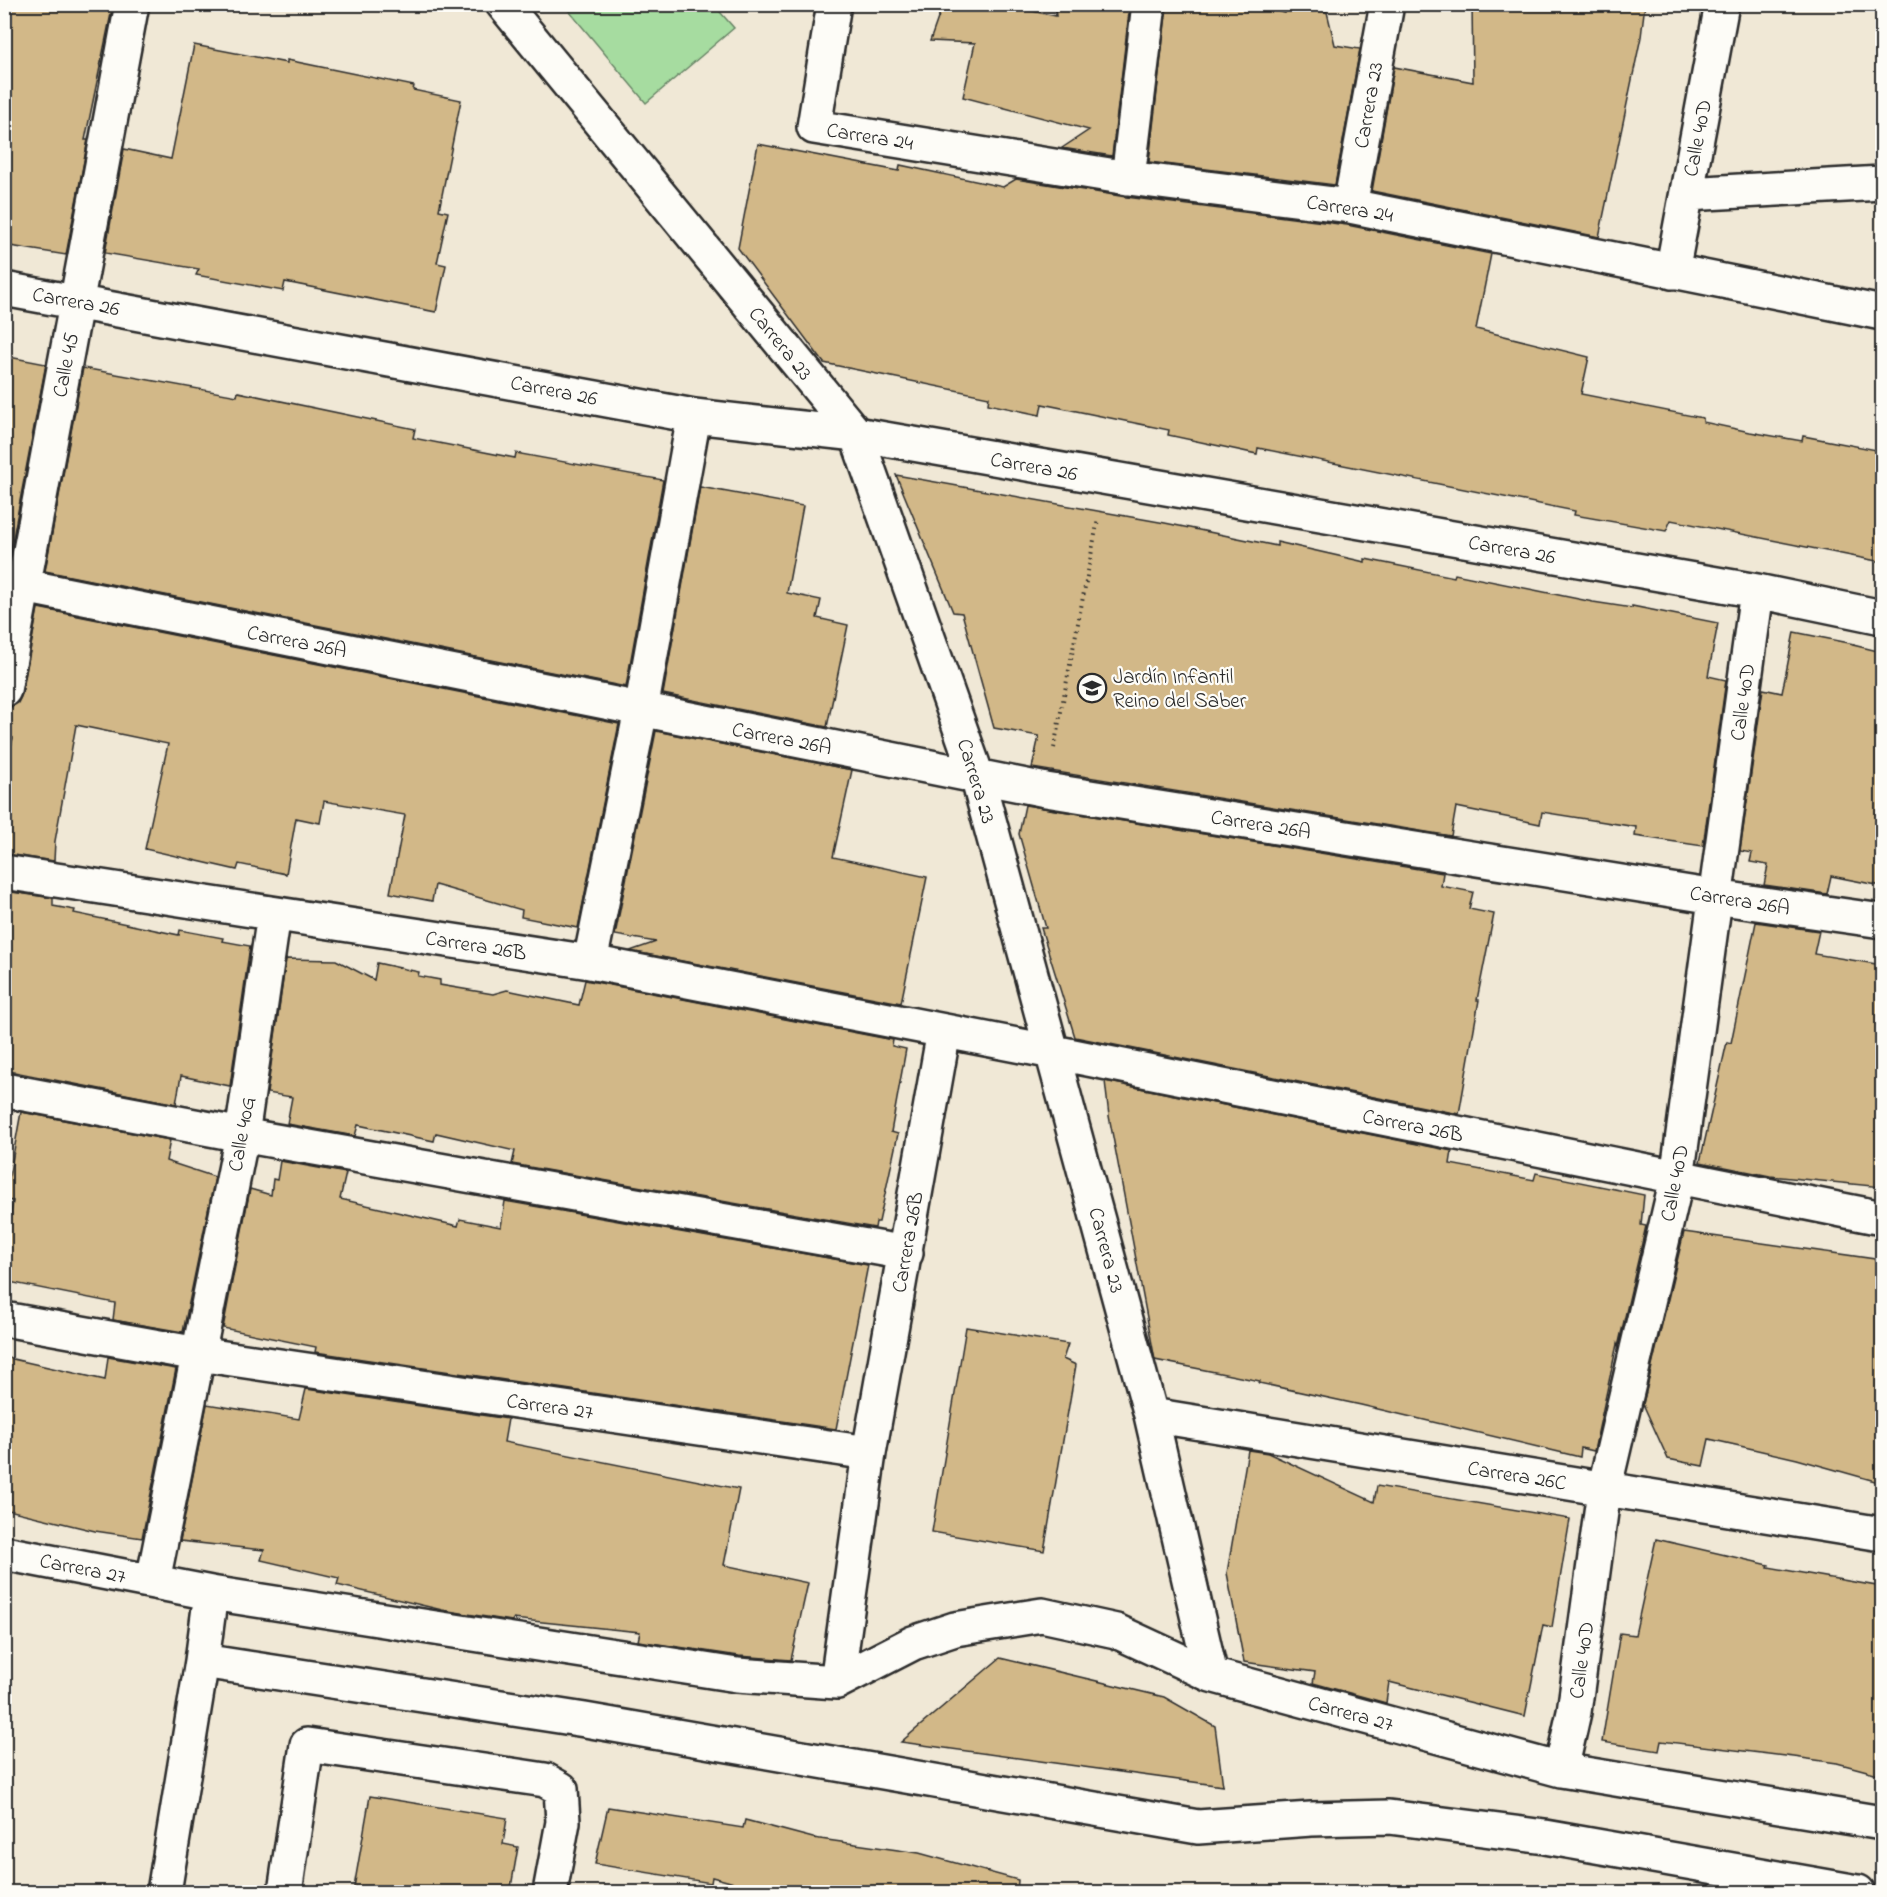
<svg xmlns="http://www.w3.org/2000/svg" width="1887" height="1897" font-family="'Indie Flower',sans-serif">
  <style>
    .green { fill: #a6dca0; stroke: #688466; stroke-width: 1.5 }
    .building { fill: #d2b888; stroke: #2b2b2b; stroke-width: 1.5 }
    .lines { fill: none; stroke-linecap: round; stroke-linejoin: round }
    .minor-casing { stroke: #2b2b2b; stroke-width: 38 }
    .path { stroke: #2b2b2b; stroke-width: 4; stroke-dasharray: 1.5 4.5; stroke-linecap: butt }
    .minor { stroke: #fdfcf7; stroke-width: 33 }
    .labels { text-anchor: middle; stroke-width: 4.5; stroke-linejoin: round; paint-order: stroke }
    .street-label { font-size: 21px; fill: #2b2b2b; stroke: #fdfcf7 }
    .poi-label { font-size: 21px; fill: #2b2b2b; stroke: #fdfcf7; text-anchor: start }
  </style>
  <rect width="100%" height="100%" fill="#f0e8d6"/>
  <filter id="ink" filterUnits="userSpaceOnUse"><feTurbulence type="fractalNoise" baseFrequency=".0167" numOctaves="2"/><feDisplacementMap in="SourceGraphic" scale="12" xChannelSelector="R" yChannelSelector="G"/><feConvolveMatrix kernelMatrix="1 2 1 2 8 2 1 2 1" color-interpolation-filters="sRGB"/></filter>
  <g filter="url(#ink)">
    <!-- green -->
    <path class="green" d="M564,5H714L734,28L646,103Z"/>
    <!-- building -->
    <path class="building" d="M4,4H113L85,140H88L66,255L4,245Z
      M943,4H998L1056,16L1055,4H1130L1112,156L1062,148L1089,130L963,97L975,43L930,41Z
      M1167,4H1249L1285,13L1287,4H1306L1327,12L1335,45L1360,49L1335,185L1149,162Z
      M1472,4H1645L1641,37L1599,237L1372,191L1394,67L1473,82Z
      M194,45L287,63V60L414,86L413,90L461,100L439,210L448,212L437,263L446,265L436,312L285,282L283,291L196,275L199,269L105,253L124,149L171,159Z
      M758,144L899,171L900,165L1003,187L1016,179L1126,197L1347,225L1491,254L1476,329L1589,357L1581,394L1703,418V422L1750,432L1802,441L1803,436L1882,451V562L1671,520L1666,531L1574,515L1575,511L1258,448L1257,454L1168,435L1169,430L1042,404L1040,415L988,404L989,397L824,363L738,248Z
      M4,356L46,364L4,585Z
      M83,368L237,396L238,392L415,429L413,438L515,458L516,453L663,480L626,687L45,571Z
      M896,475L1165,523L1277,546V542L1365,562V559L1454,577L1455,574L1593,602L1632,608V606L1718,623L1708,676L1726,680L1703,846L1635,836L1636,827L1542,812L1540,824L1456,807L1451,836L1032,768L1039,736L994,728L962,613L953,612Z
      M700,487L803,506L787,593L821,600L817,618L848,625L827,727L663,694Z
      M38,608L619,724L578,928L521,917L522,910L435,885L432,901L390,893L405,815L324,801L320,823L296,818L286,874L239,864L237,870L145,849L168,744L76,725L55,841L54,861L4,854V776L13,738L4,737V708L11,707L18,703L22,694Z
      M1794,632L1854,644L1853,645L1882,652V886L1831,876L1827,894L1764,885L1768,865L1750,862L1752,853L1740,851L1763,689L1782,693Z
      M656,731L852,770L833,857L927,877L901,1003L630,951L656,942L615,935Z
      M1025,805L1443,873L1441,886L1473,892L1469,909L1494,914L1477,1000H1479L1459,1114L1075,1037L1041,928H1046L1019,834Z
      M4,891L53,898V906L75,910L74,913L179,935L180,930L223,938L222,941L250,946L230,1086L181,1076L176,1104L4,1070Z
      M1756,922L1819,931L1814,954L1882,965V1187L1770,1176L1700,1162L1727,1042L1731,1043Z
      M286,959L336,960L374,980L377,963L419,972L418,976L440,980V985L493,994L507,990L579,1005L585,980L893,1040L892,1046L906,1049L891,1132L898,1134L879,1222H876L875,1228L512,1164L515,1151L436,1133L434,1141L358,1125L355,1136L287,1124L292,1097L267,1093Z
      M1105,1081L1452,1151L1450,1164L1534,1180L1536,1173L1644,1195L1641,1225L1646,1226L1618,1347L1617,1344L1594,1451L1581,1448L1580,1457L1361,1405L1259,1383L1260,1381L1155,1360L1109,1116Z
      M21,1112L170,1140L166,1161L215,1177L183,1332L113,1320L115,1303L4,1281V1257L13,1201L5,1200Z
      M280,1161L346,1173L340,1199L458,1226L460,1219L501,1227L505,1201L868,1265L836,1429L315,1352L316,1347L223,1328L250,1189L271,1195L273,1179L277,1180Z
      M1684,1232L1882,1260V1483L1797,1459L1709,1439L1703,1466L1668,1459L1643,1404Z
      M966,1327L1068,1344L1063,1359L1076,1365L1044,1551L932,1532Z
      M4,1357L105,1380L108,1357L176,1369L142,1538L95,1531L4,1509Z
      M306,1389L508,1419L504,1442L739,1489L724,1565L808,1583L791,1660L739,1656L638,1641L640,1632L513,1619L512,1621L442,1610L337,1585L339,1578L261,1560L264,1550L180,1541L207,1404L299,1419Z
      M1248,1450L1268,1453L1374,1502L1377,1486L1570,1519L1552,1627L1543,1625L1525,1716L1389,1682L1386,1703L1313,1683L1315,1672L1244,1662L1227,1573Z
      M1656,1539L1769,1565L1768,1567L1882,1587V1775L1837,1763L1794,1757L1661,1741L1659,1751L1602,1742L1620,1633L1635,1635Z
      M1000,1658L1164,1697L1215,1726L1223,1786L901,1742Z
      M370,1796L507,1818L503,1844L518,1847L510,1893H353Z
      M608,1807L743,1828L745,1820L813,1838L919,1853L1018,1880L1017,1893H771L712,1877L711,1883L595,1864Z"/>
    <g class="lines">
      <!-- minor casing -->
      <g class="minor-casing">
        <path id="minor" d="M503,4L856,434L977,776L1151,1415L1211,1675
          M834,4L814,127L1128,178L1350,206L1882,313
          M1128,178L1149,4
          M1687,194L1882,183
          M1350,206L1387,4
          M1672,272L1722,4
          M4,289L694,416L856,434L1757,591L1882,617
          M24,586L1046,790L1715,897L1882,921
          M4,690L132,4
          M4,872L590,962L1053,1052L1882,1218
          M590,962L641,710L694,416
          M4,1090L242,1135L906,1253
          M4,1319L198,1354L869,1453
          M1151,1415L1882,1534
          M4,1553L211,1593L737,1675L837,1682L913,1643L955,1629L1042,1615L1116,1631L1211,1675L1561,1770L1882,1823
          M153,1581L242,1135L274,914
          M202,1661L585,1720L1198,1827L1311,1819L1389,1817L1545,1837L1858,1892
          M837,1682L869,1453L944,1031
          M1561,1770L1574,1712L1604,1490L1677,1178L1757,591
          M164,1892L202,1661L211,1593
          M285,1892L307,1745L545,1780L561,1789L563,1822L550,1892"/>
      </g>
      <!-- path -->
      <path class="path" d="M1054,748L1098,519"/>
      <!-- minor -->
      <use href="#minor" class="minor"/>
    </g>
  </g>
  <!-- icons -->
  <defs>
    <g id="school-ring" transform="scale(1.5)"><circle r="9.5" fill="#fdfcf7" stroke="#2b2b2b" stroke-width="1.5"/><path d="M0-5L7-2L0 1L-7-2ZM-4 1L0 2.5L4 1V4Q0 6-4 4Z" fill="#2b2b2b"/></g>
  </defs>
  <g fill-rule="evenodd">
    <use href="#school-ring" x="1092" y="688"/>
  </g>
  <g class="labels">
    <!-- street labels -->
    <g class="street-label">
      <text transform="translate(1368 105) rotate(-80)" y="7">Carrera 23</text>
      <text transform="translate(870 136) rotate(9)" y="7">Carrera 24</text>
      <text transform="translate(1697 138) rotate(-79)" y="7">Calle 40D</text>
      <text transform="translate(1350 208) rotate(9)" y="7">Carrera 24</text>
      <text transform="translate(76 301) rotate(10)" y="7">Carrera 26</text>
      <text transform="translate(781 343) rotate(51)" y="7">Carrera 23</text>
      <text transform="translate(65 365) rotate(-79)" y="7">Calle 45</text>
      <text transform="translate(554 390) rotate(11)" y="7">Carrera 26</text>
      <text transform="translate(1034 466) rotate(10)" y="7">Carrera 26</text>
      <text transform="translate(1512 549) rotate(10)" y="7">Carrera 26</text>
      <text transform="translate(297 641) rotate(11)" y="7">Carrera 26A</text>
      <text transform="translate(1742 702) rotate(-82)" y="7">Calle 40D</text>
      <text transform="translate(782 738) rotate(11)" y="7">Carrera 26A</text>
      <text transform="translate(977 781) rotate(73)" y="7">Carrera 23</text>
      <text transform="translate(1261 824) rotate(9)" y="7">Carrera 26A</text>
      <text transform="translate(1740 900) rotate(9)" y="7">Carrera 26A</text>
      <text transform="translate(476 945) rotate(9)" y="7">Carrera 26B</text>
      <text transform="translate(1413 1125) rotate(11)" y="7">Carrera 26B</text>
      <text transform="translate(241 1134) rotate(-80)" y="7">Calle 40G</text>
      <text transform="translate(1674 1183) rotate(-79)" y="7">Calle 40D</text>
      <text transform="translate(907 1242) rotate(-80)" y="7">Carrera 26B</text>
      <text transform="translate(1107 1250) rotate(75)" y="7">Carrera 23</text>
      <text transform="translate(550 1406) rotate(8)" y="7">Carrera 27</text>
      <text transform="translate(1517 1475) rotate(9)" y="7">Carrera 26C</text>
      <text transform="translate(83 1568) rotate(11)" y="7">Carrera 27</text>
      <text transform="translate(1581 1660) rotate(-82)" y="7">Calle 40D</text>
      <text transform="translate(1351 1713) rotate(15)" y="7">Carrera 27</text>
    </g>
    <!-- poi labels -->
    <g class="poi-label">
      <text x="1113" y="683">Jardín Infantil<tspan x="1113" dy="24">Reino del Saber</tspan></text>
    </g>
  </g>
  <!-- margin -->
  <rect width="1887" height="1897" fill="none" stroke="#fdfcf7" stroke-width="24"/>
  <rect x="12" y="12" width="1863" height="1873" fill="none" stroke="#2b2b2b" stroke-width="2" filter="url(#ink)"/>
</svg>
